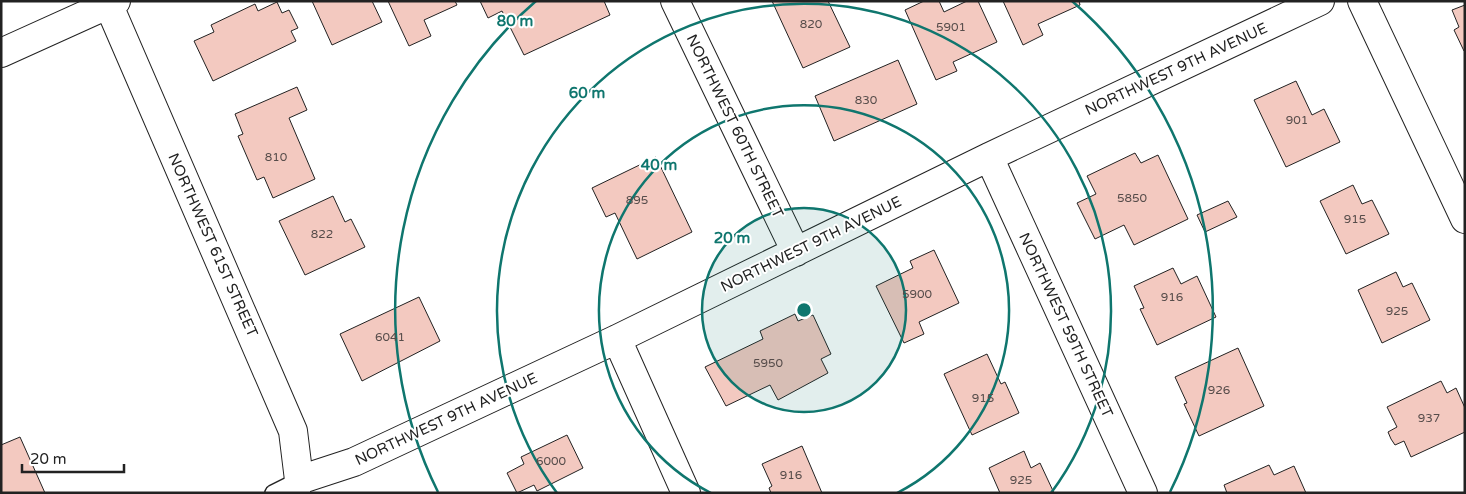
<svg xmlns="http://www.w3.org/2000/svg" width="1466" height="494" font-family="'Varela Round',sans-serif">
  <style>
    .building { fill: #f3c9c0; stroke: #222 }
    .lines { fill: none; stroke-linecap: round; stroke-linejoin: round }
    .service-casing { stroke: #222; stroke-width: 18 }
    .minor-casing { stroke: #222; stroke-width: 30 }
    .service { stroke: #fff; stroke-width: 15 }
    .minor { stroke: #fff; stroke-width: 28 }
    .ring { fill: none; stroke: #0f766e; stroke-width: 2.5 }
    .labels { text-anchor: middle; stroke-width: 4; stroke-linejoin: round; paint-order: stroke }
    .number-label { font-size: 12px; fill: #564c4a }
    .street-label { font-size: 15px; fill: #222; stroke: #fff }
    .centre { fill: #0f766e; stroke: #fff; stroke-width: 2.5 }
    .ring-label { font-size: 15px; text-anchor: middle; font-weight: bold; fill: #0f766e; stroke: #fff; stroke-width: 4; stroke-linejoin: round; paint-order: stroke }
  </style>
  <rect width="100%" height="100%" fill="#fff"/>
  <!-- building -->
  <path class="building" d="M312,1H372L382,22L332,45Z
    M388,1H455L457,5L424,20L431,36L409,46Z
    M480,1H604L610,15L524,55L502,11L488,18Z
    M772,1H828L850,47L803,68Z
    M924,1H939L944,12L967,1H978L997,42L953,62L957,71L936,80L905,10Z
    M1003,1H1079L1080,5L1038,24L1043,35L1023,45Z
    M277,2L282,13L289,10L298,28L291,31L296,41L213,81L194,41L214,32L211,25L255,4L258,11Z
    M1465,5V51H1464L1454,30L1459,27L1452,10Z
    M898,60L917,104L834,141L815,96Z
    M1296,81L1312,115L1324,109L1340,142L1286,167L1254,100Z
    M297,87L307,110L289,118L315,179L273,198L264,177L257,180L238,136L243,134L235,114Z
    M1135,153L1141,163L1158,155L1188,219L1134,245L1124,225L1095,239L1077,203L1096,194L1087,176Z
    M656,157L692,232L637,259L615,213L606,217L592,188Z
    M1353,185L1362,204L1372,200L1389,234L1346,254L1320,201Z
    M333,196L345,222L351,219L365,247L305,275L279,221Z
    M1228,201L1237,217L1205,232L1197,215Z
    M934,250L959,303L919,322L924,334L904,343L876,286L913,268L910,261Z
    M1173,268L1181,284L1197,276L1216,317L1157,345L1140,309L1144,308L1134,286Z
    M1396,272L1403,287L1412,283L1430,320L1382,343L1358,290Z
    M419,297L440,341L362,381L340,334Z
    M795,314L798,321L813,315L831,354L821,359L828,373L778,400L770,385L726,406L705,367L763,339L760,331Z
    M1238,348L1264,406L1199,436L1184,404L1187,403L1175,377Z
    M987,354L1001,384L1005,382L1019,413L972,435L944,374Z
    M1441,381L1447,393L1456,388L1465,408V432L1411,457L1404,441L1395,445L1391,439L1388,432L1397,427L1387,407Z
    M567,435L583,468L537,491L534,485L517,493L507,473L524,464L521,457Z
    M20,437L45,493H1V445Z
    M802,446L822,493H771L769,488L772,486L762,464Z
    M1024,451L1031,468L1040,463L1054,493H1000L989,468Z
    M1269,465L1274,475L1294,466L1306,493H1227L1224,485Z"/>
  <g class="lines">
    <!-- service casing -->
    <g class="service-casing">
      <path id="service" d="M273,493L299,480"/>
    </g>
    <!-- minor casing -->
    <g class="minor-casing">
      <path id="minor" d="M107,1L293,431L299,480L295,493
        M675,1L796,252
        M1362,1L1465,219
        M1,53L116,1
        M989,157L1143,493
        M617,339L686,493
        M299,480L354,462L617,339L989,157L1320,1"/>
    </g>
    <!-- service -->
    <use href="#service" class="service"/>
    <!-- minor -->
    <use href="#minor" class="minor"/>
  </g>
  <!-- distance rings -->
  <circle cx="804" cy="310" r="102" fill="#0f766e" fill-opacity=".12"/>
  <g class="ring">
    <circle cx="804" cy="310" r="102"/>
    <path d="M711 493A205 205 0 1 1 897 493"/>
    <path d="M557 493A307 307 0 1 1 1051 493"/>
    <path d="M438 492A409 409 0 0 1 536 1M1072 1A409 409 0 0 1 1170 492"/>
  </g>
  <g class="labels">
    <!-- number labels -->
    <g class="number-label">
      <text x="811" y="28">820</text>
      <text x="951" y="31">5901</text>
      <text x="866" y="104">830</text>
      <text x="1297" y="124">901</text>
      <text x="276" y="161">810</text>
      <text x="1132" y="202">5850</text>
      <text x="637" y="204">895</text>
      <text x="1355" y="223">915</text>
      <text x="322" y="238">822</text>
      <text x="917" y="298">5900</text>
      <text x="1172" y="301">916</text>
      <text x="1397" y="315">925</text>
      <text x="390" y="341">6041</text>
      <text x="768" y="367">5950</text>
      <text x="1219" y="394">926</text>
      <text x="983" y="402">915</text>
      <text x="1429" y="422">937</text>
      <text x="551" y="465">6000</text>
      <text x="791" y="479">916</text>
      <text x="1021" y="484">925</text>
    </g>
    <!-- street labels -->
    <g class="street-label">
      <text transform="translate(1176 69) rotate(-25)" y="5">NORTHWEST 9TH AVENUE</text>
      <text transform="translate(735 126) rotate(64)" y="5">NORTHWEST 60TH STREET</text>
      <text transform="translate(811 244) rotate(-26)" y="5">NORTHWEST 9TH AVENUE</text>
      <text transform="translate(213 245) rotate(66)" y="5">NORTHWEST 61ST STREET</text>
      <text transform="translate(1066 325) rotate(65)" y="5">NORTHWEST 59TH STREET</text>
      <text transform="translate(446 419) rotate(-25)" y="5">NORTHWEST 9TH AVENUE</text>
    </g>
  </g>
  <circle cx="804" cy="310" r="8" class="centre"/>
  <g class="ring-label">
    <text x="515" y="26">80 m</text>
    <text x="587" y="98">60 m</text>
    <text x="659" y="170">40 m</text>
    <text x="732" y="243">20 m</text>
  </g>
  <!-- border -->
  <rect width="1466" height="494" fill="none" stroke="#222222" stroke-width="5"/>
  <!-- scale -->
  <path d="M22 464v8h102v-8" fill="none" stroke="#222222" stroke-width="2.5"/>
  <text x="30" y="464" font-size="15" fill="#222222" stroke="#ffffff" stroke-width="4" paint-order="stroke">20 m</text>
</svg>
